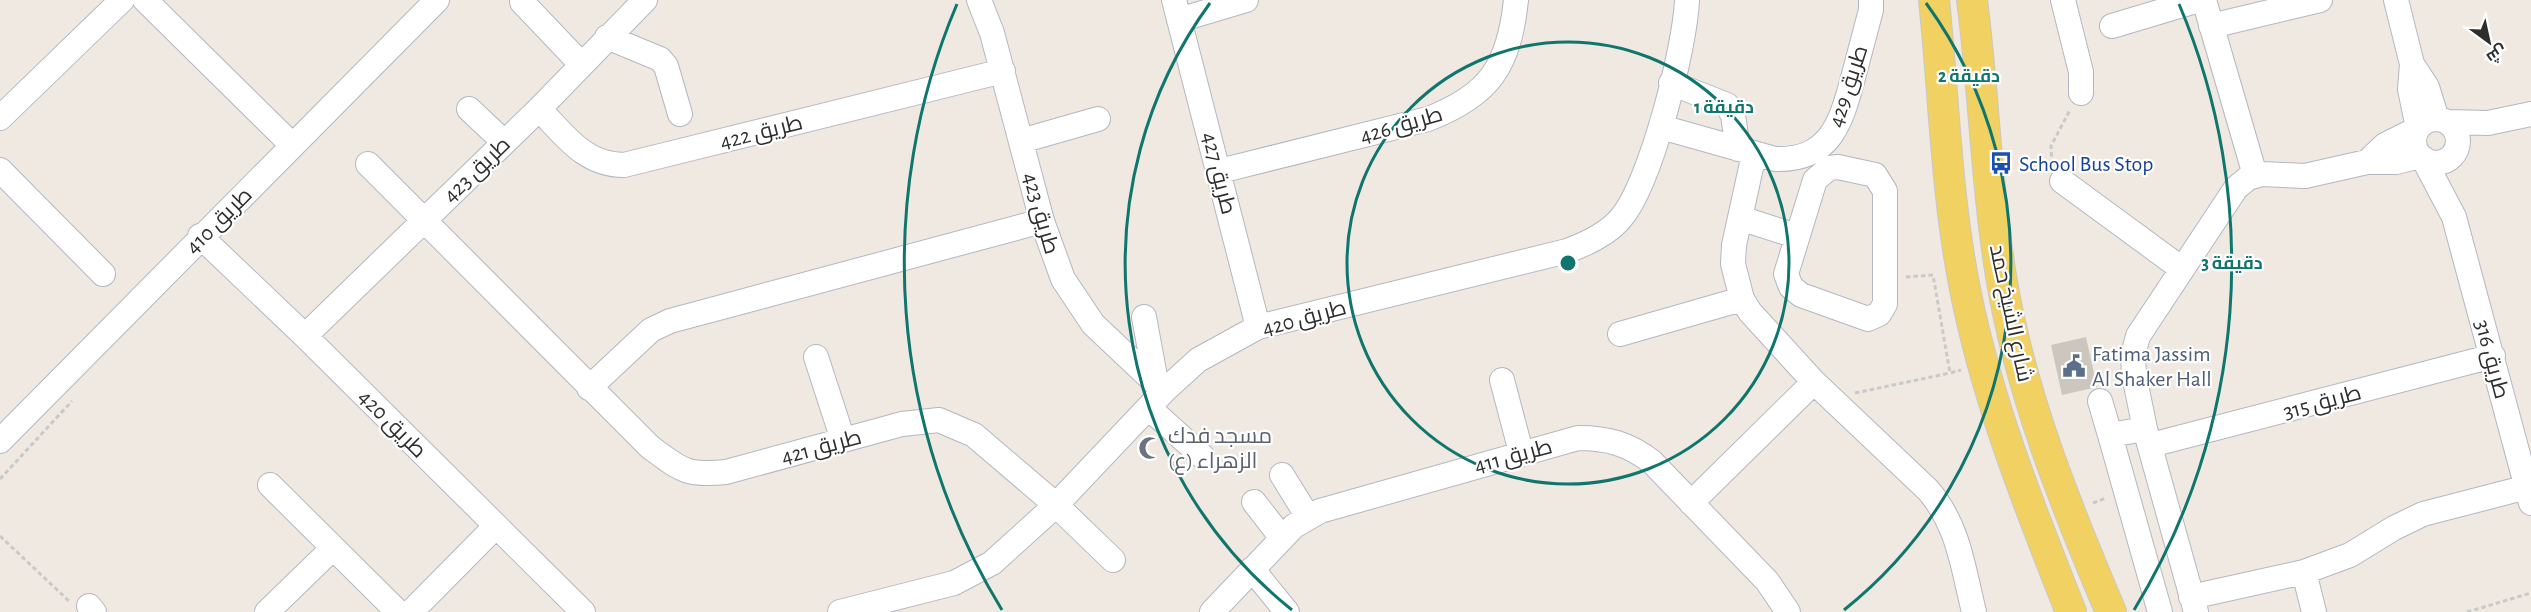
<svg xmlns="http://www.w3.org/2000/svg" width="2531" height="612" font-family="'Alegreya Sans',Cairo,sans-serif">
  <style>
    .building { fill: #cbc7bf }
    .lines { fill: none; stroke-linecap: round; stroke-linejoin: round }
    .minor-casing { stroke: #b4b7c1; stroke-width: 26 }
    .major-casing { stroke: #c9c9c9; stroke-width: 32 }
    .path { stroke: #c9c9c9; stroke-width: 3; stroke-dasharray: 4.5 3; stroke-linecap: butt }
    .minor { stroke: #fff; stroke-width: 24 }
    .major { stroke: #f2d163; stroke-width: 30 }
    .ring { fill: none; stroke: #0f766e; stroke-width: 3 }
    .labels { text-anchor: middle; stroke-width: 4.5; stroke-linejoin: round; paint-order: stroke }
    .street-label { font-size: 22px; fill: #2e2e2e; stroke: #fff }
    .transit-label { font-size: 22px; fill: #164399; stroke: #fff; text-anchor: start }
    .service-label { font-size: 22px; fill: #4e5e75; stroke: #fff; text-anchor: start }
    .worship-label { font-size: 22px; fill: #5b616d; stroke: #fff; text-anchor: start }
    .centre { fill: #0f766e; stroke: #fff; stroke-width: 3 }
    .ring-label { font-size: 18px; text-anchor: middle; font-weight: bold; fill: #0f766e; stroke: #fff; stroke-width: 4.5; stroke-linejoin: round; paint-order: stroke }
  </style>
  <rect width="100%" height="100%" fill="#efe9e1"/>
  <!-- building -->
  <path class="building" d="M2086,337L2097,387L2062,395L2051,345Z"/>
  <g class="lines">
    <!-- minor casing -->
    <g class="minor-casing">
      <path id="minor" d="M145,0L292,145
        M979,0L992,33L1042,221L1063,279L1093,324L1164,391
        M1174,0L1258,327
        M2063,0L2081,72V93
        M2204,0L2255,175
        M2396,0L2412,64L2427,87L2437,119
        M522,2L581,64
        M1179,20L1246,0
        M2112,26L2199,0
        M2211,26L2320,0
        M607,37L660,59L666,66L680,114
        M2412,64L2410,89L2418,128
        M1671,83L1727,105L1733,115L1738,149
        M469,109L504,142
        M539,109C565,135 584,165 624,165L1003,71
        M0,118L122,0
        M2414 141a22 22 0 1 1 44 0a22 22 0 1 1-44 0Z
        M2447,122L2488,123L2531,114
        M1661,127L1775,159C1830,161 1841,123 1853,78C1859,55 1865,33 1871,10V0
        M1021,141L1098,119
        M1754,154L1734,245L1733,264L1742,299L1750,312L1814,382L1928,490C1959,526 1963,568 1974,612
        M2423,158L2454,217L2531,503
        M2367,162L2385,145L2417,129
        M368,164L650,447C681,470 686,476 726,472L902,424L939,420L974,435L1056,505L1113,560
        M1838,167L1875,175L1885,191V304L1879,314L1868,319L1801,295L1791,287L1786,274L1815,180L1829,168Z
        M0,170L103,274
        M1220,171L1428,119C1490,95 1509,66 1516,0
        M2062,181L2182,269
        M1740,218L1796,236
        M200,236L305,336L583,612
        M1144,317L1156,382
        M1620,334L1742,299
        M305,336L539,109L645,0
        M816,357L843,440
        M1502,380L1521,452
        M589,388L651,330L670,321L1042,221
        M2100,401L2110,435
        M1149,408L1202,456
        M2145,429L2110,435L2160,612
        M0,441L437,0
        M2151,445L2493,356
        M1282,475L1308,517
        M270,485L398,612
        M1254,502L1282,538
        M1691,503L1814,382
        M1252,569L1287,612
        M2304,572L2314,612
        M2191,597L2304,572L2350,555L2394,528L2423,514L2527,487
        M89,606L94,612
        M267,612L333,548
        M411,612L496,526
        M840,612L954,583L992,563L1056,505L1164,391L1198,360L1258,327L1567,251C1586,244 1608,234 1621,218C1651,183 1685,48 1687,0
        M1212,612L1294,526L1320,511L1578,438C1608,438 1629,444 1652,462L1767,581L1788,612
        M2196,612L2145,429L2134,375L2133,355L2138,336L2236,188L2248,178L2262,174L2305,176L2367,162H2396L2420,156"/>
    </g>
    <!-- major casing -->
    <g class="major-casing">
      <path id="major" d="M1934,0C1944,96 1946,194 1965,289C1987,401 2029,506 2071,612
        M1972,0C1984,92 1986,184 2001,276C2020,392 2065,504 2111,612"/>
    </g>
    <!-- path -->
    <path class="path" d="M2052,164L2051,146L2070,110
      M1906,277L1933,275L1950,373L1961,370
      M1855,393L1950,373
      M0,479L72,401
      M2093,503L2106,498
      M0,536L70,602
      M2467,612L2531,593"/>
    <!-- minor -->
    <use href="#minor" class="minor"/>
    <!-- major -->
    <use href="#major" class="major"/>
  </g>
  <!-- distance rings -->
  <g class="ring">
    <circle cx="1568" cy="263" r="221"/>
    <path d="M1292 610A443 443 0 0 1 1210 3M1926 3A443 443 0 0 1 1844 610"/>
    <path d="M1002 610A664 664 0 0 1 957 4M2179 4A664 664 0 0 1 2134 610"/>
  </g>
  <!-- icons -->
  <defs>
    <g id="bus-bare" transform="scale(1.8)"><path d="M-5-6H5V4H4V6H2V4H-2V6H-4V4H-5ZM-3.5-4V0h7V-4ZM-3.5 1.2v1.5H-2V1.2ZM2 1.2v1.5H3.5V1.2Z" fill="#1a4fb4" stroke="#fff" stroke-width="2.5" paint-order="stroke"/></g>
    <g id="civic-bare" transform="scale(1.8)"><path d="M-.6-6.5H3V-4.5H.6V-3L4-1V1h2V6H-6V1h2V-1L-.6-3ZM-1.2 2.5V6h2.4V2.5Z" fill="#5c6f8a" stroke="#fff" stroke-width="2.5" paint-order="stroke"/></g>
    <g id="mosque-bare" transform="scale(1.8)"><path d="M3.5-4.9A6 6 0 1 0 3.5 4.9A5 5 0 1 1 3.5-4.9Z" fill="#6b7280" stroke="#fff" stroke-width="2.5" paint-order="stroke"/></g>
  </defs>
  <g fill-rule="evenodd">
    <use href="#bus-bare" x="2001" y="163"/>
    <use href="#civic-bare" x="2074" y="366"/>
    <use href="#mosque-bare" x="1150" y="448"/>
  </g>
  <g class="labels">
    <!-- street labels -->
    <g class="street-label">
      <text transform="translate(1847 86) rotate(-72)" y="8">طريق 429</text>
      <text transform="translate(1401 124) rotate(-16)" y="8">طريق 426</text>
      <text transform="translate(761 131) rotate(-14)" y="8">طريق 422</text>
      <text transform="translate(476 169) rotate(-44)" y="8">طريق 423</text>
      <text transform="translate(1220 173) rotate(76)" y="8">طريق 427</text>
      <text transform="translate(1042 213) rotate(74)" y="8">طريق 423</text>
      <text transform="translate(218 220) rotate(-45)" y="8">طريق 410</text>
      <text transform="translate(2012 313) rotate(78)" y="8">شارع الشيخ حمد</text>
      <text transform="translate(1304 317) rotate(-15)" y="8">طريق 420</text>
      <text transform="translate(2493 359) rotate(75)" y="8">طريق 316</text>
      <text transform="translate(2322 401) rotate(-15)" y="8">طريق 315</text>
      <text transform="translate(393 423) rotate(45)" y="8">طريق 420</text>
      <text transform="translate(821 446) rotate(-15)" y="8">طريق 421</text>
      <text transform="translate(1513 455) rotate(-15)" y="8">طريق 411</text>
    </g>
    <!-- transit labels -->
    <g class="transit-label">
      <text x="2019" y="171">School Bus Stop</text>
    </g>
    <!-- service labels -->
    <g class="service-label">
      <text x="2092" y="361">Fatima Jassim<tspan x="2092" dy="25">Al Shaker Hall</tspan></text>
    </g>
    <!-- worship labels -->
    <g class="worship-label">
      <text x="1168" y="443">مسجد فدك<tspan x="1168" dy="25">الزهراء (ع)</tspan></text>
    </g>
  </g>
  <circle cx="1568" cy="263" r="9" class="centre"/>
  <g class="ring-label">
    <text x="1969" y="82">2 دقيقة</text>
    <text x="1724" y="113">1 دقيقة</text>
    <text x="2232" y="269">3 دقيقة</text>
  </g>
  <!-- north arrow -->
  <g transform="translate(2489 42) rotate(147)" stroke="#ffffff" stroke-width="4.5" paint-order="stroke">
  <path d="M0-4.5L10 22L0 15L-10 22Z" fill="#2e2e2e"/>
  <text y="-9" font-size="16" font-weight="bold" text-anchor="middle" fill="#2e2e2e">ش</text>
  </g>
</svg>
